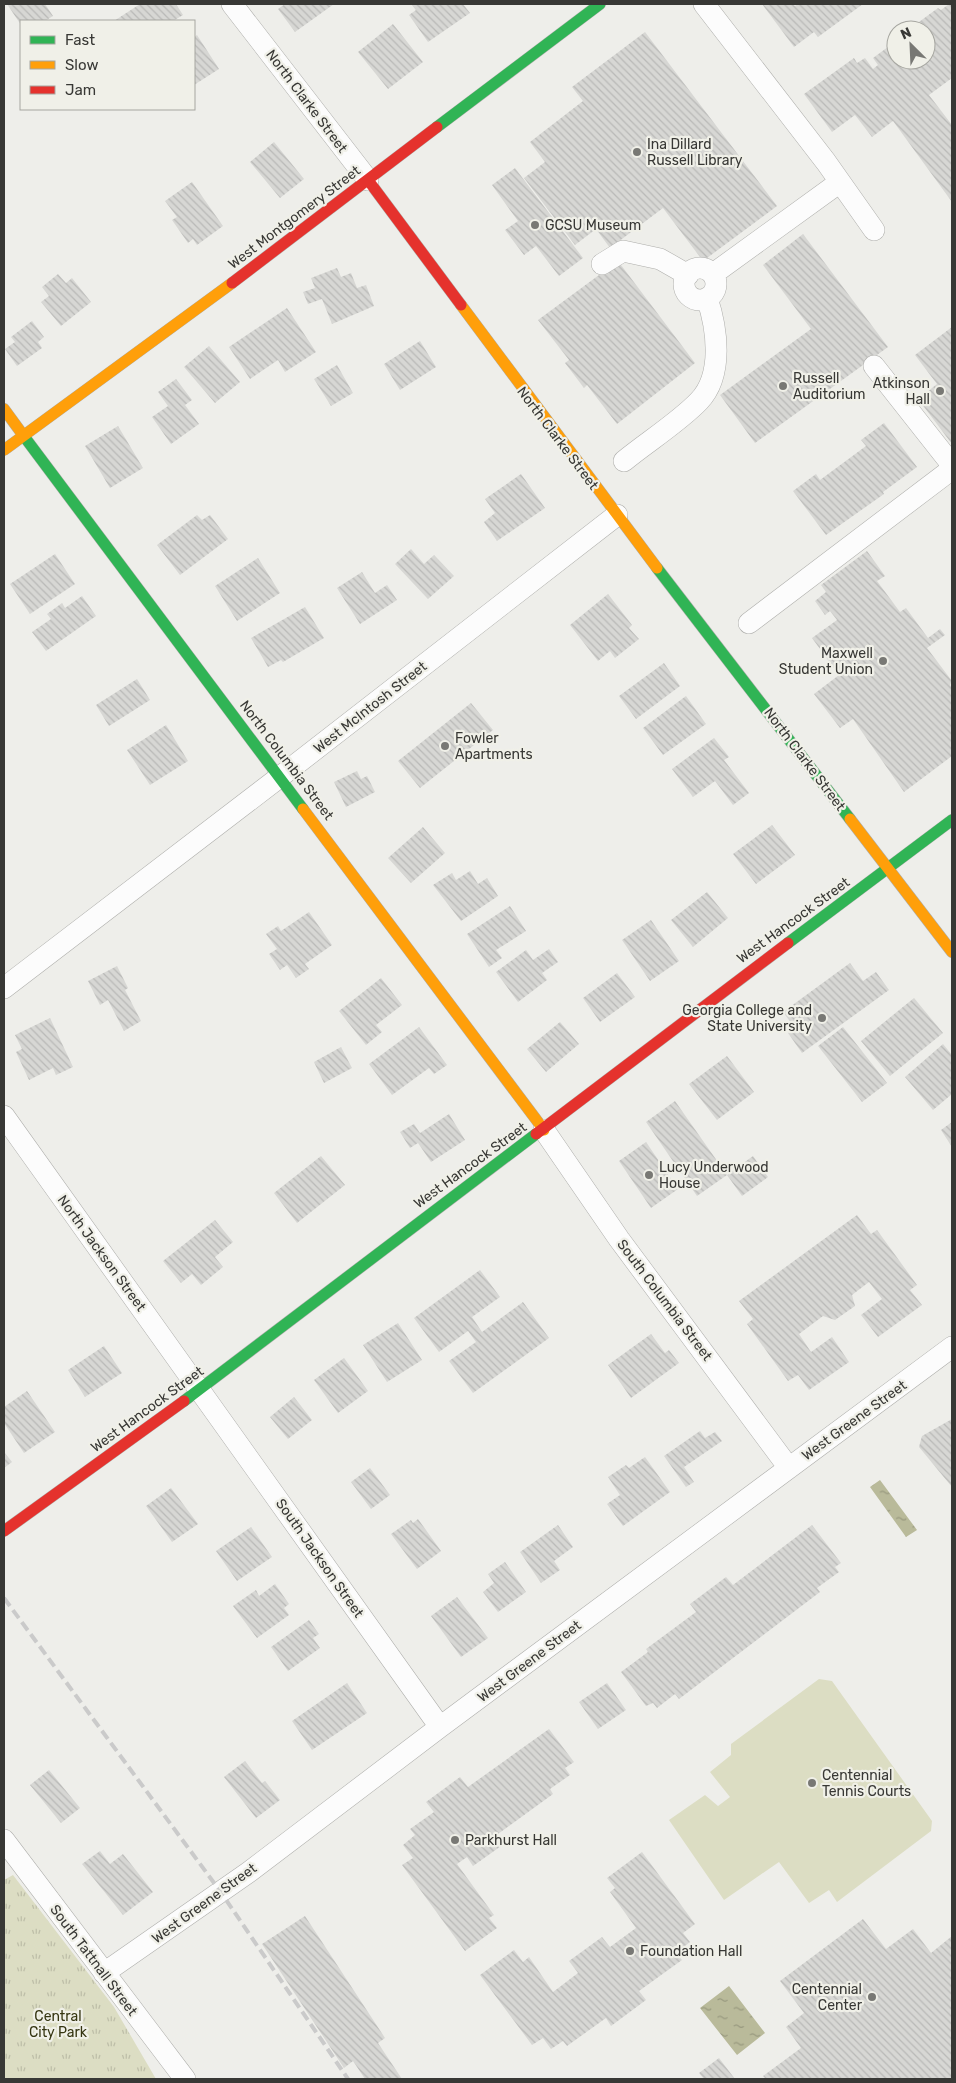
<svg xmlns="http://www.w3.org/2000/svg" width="956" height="2083" font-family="Rubik,sans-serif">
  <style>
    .grass { fill: url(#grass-tufts) }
    .pitch { fill: #dcddc3 }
    .water { fill: url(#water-ripples) }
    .building { fill: url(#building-back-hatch) }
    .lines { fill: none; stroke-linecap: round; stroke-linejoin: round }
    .street-casing { stroke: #aeaeab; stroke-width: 22 }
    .fast-casing { stroke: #aeaeab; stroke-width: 12 }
    .slow-casing { stroke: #aeaeab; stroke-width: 12 }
    .jam-casing { stroke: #aeaeab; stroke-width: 12 }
    .street { stroke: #fcfcfc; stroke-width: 21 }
    .fast { stroke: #30b455; stroke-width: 11 }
    .slow { stroke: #ff9f0a; stroke-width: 11 }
    .jam { stroke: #e5322d; stroke-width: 11 }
    .rail { stroke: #cacaca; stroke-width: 4; stroke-dasharray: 10 5; stroke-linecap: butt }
    .poi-dot { fill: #787874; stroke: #f0f0e8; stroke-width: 2 }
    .labels { text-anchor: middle; stroke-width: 4.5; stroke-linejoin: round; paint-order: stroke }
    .street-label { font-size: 14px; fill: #383835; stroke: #f0f0e8 }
    .poi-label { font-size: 14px; fill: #383835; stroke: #f0f0e8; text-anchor: start }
    .park-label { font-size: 14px; fill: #353511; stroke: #f0f0e8 }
  </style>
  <defs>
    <pattern id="grass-tufts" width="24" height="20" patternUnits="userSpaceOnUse" patternTransform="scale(1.25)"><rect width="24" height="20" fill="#dcddc3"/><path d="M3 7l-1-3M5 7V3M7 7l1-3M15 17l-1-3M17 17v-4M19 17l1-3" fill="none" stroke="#bebea8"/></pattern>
    <pattern id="water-ripples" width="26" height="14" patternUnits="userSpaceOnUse" patternTransform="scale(1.25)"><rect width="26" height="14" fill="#b9ba9a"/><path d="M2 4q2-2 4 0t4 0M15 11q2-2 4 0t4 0" fill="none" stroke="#97987e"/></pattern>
    <pattern id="building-back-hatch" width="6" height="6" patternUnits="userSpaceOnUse" patternTransform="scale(1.25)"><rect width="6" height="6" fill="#d7d7d4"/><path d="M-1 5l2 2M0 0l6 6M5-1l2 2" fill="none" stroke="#b9b9b7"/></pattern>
  </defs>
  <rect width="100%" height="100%" fill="#eeeeea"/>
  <!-- grass -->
  <path class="grass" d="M13,1875L114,2007L156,2079H4V1880Z"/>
  <!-- pitch -->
  <path class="pitch" d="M819,1679L832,1681L932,1821L931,1831L837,1902L829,1890L809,1903L779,1862L724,1900L669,1820L705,1795L718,1806L730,1797L710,1772L731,1755V1744Z"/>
  <!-- water -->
  <path class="water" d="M880,1480L917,1530L906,1537L870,1487Z
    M729,1986L765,2033L737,2055L700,2008Z"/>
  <!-- building -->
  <path class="building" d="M7,4H45L53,16L45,21H21V25Z
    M140,4H176L183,15L173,21H114Z
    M285,4H334L295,32L278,9Z
    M411,4H463L470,13L428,42L409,15L416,10Z
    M762,4H793L795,6L798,4H863L818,37L814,32L794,47Z
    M949,4H952V78L929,95L952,125V202L893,121L872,137L855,115L832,132L804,94L854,58L857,63L865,58L873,69L878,65L873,58L896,41V60H926V30H908L938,8L941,10Z
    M393,24L423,62L388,89L358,52Z
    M645,32L777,206L703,261L663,208L610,248L596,229L575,245L524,178L545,162L530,142L583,101L572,87Z
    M197,35L219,69L194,85V37Z
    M274,142L304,179L280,198L250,162Z
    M515,168L583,258L559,276L536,246L524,255L505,230L518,221L492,185Z
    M192,182L223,226L197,245L193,239L188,243L172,220L177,217L165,201Z
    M803,234L888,347L755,443L720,395L811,329L763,265Z
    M618,261L695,363L617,424L587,385L584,388L581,384L565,363L569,360L538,320Z
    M337,268L341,277L351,273L357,288L366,285L374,306L332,324L322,299L308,304L303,292L315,288L311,278Z
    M58,274L66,283L72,278L91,302L61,326L41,302L49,296L42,287Z
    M287,308L316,352L285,372L278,360L250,379L229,347Z
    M32,321L44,337L38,342L42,348L17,366L5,349L15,342L11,337Z
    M952,327V444L918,399L937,384L915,355Z
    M420,341L436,367L400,390L384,364Z
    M209,346L240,382L215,403L184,367Z
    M337,365L353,393L331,406L314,379Z
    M176,379L192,400L185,405L199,424L171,444L152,417L168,406L158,392Z
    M884,423L917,467L883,492L884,494L826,535L793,491L816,474L820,480L866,446L861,440Z
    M118,426L143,468L110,488L85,446Z
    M521,474L545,508L497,541L484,522L495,513L485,499Z
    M197,515L202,520L210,515L228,539L180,575L157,545Z
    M411,549L424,564L434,555L454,576L428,599L395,564Z
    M867,551L885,576L877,581L900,612L906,608L928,638L940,629L945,635L927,648L952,681L950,685L952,688V756L904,792L853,719L840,728L814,694L839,675L812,638L837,620L830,611L825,615L815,601L826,592L821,585Z
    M55,554L75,584L30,614L10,584Z
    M258,558L280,593L237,621L215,586Z
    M362,572L375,593L387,585L397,600L360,624L337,588Z
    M608,594L632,625L629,628L639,639L615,658L610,651L598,661L570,625Z
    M82,596L96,616L46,651L32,632L51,619L47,614L62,603L65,608Z
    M305,607L324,638L283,662L281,660L268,667L251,638Z
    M664,663L680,686L636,719L619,696Z
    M137,679L150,700L109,726L96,705Z
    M686,696L706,724L663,755L643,728Z
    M471,703L493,730L420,788L398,761Z
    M166,725L188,761L150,785L127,750Z
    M714,738L729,757L724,760L749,793L733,805L715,781L693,797L672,769Z
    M357,771L361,779L367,776L375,792L346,807L334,782Z
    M772,825L795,855L756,884L733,854Z
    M423,827L445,853L411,883L388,858Z
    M470,871L478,884L487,878L498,896L461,921L433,885L452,873L456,880Z
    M707,892L728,918L693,947L671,920Z
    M510,906L526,931L496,950L502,958L489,967L467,934Z
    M309,912L332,945L305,964L309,969L296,978L287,965L280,970L269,954L277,949L266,934L278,926L281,931Z
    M651,920L679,961L650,981L622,940Z
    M549,949L558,962L542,973L547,980L518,1002L496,972L526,950L533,960Z
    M850,963L863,981L876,972L889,990L802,1053L788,1033L795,1028L783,1012Z
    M117,966L128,988L125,990L141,1021L124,1031L108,1000L100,1005L88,981Z
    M617,973L635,997L600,1022L583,998Z
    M381,978L402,1005L376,1025L382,1032L366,1045L339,1011Z
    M914,998L943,1033L890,1076L861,1041Z
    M50,1018L73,1067L56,1075L53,1068L29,1080L16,1052L22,1049L15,1035Z
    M560,1022L579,1044L546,1072L527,1049Z
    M419,1027L447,1065L434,1074L429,1068L392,1095L369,1064Z
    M843,1027L887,1083L862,1102L818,1046Z
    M943,1044L952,1055V1094L933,1110L905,1077Z
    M341,1047L352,1068L324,1083L314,1062Z
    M727,1056L754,1092L717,1120L689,1084Z
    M675,1101L727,1175L697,1196L646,1122Z
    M449,1114L465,1140L431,1162L418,1143L410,1148L400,1132L414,1124L420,1133Z
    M952,1122V1147L941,1130Z
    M646,1142L678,1189L651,1208L619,1161Z
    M321,1156L345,1185L297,1223L274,1193Z
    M753,1156L768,1177L742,1196L727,1175Z
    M857,1215L871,1234L877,1230L917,1285L910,1290L922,1305L878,1337L861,1315L882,1299L869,1282L852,1295L855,1306L835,1320L823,1316L799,1334L811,1352L832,1337L849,1362L809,1390L798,1375L788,1381L747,1324L753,1319L739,1301Z
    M215,1220L233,1242L215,1257L223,1267L201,1285L192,1274L181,1283L163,1261Z
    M480,1270L500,1297L472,1317L482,1332L523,1302L549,1338L473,1393L449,1361L476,1342L468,1331L439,1352L414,1318Z
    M398,1323L422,1360L387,1382L363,1345Z
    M651,1334L665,1353L669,1350L679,1363L631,1398L608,1365Z
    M104,1346L122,1373L85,1397L68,1370Z
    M344,1358L368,1391L338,1413L314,1380Z
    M27,1391L55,1432L24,1453L4,1423V1407Z
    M294,1397L312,1420L288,1439L270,1417Z
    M952,1419V1487L919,1447L922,1436Z
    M700,1431L705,1438L715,1432L722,1441L684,1467L694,1482L686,1487L664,1456Z
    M4,1452L12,1462L4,1468Z
    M645,1457L670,1492L623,1526L607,1504L620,1495L608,1477L626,1465L629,1468Z
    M370,1468L390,1495L371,1509L351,1482Z
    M171,1488L198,1524L172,1542L146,1506Z
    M418,1519L441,1551L417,1569L391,1534L411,1520L413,1523Z
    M558,1525L573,1547L554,1561L560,1570L541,1583L520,1552Z
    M812,1525L841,1563L835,1567L839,1572L817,1588L820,1592L679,1699L675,1694L657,1708L653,1703L646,1706L621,1672L648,1652L646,1649L696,1612L690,1604L726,1577L733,1585Z
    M251,1527L272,1557L237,1581L216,1551Z
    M505,1562L526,1592L498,1612L483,1592L494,1583L488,1574Z
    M275,1584L289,1604L284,1608L289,1615L257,1638L233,1606L256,1590L259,1596Z
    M457,1597L488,1638L461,1657L431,1616Z
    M309,1620L319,1634L313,1638L320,1648L288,1671L271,1647Z
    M347,1683L367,1713L312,1750L292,1721Z
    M607,1683L626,1710L598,1729L579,1702Z
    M549,1729L574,1762L565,1768L570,1775L550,1789L553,1794L498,1834L504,1844L473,1866L467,1857L457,1864L494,1915L489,1918L497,1928L465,1951L402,1865L413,1858L403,1845L415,1835L410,1829L434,1812L426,1802L460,1777L468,1787Z
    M245,1761L262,1783L265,1781L280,1800L256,1818L224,1777Z
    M49,1770L80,1808L61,1823L30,1785Z
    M100,1851L110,1864L123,1854L153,1892L123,1915L82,1864Z
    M642,1852L695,1924L683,1933L690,1942L676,1953L682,1960L639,1991L646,2000L611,2026L606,2018L567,2046L563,2041L551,2049L543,2038L532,2045L480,1975L514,1950L523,1962L529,1957L553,1992L578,1973L569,1961L602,1937L610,1947L636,1928L610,1892L615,1888L607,1878Z
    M305,1916L385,2038L378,2043L402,2079H365L353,2061L344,2068L262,1944Z
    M863,1919L886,1949L913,1929L931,1953L952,1936V2079H766L763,2076L801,2048L786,2027L804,2013L780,1981Z
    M719,2058L735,2079H704L699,2073Z"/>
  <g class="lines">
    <!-- street casing -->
    <g class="street-casing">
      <path id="street" d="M232,4L368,180
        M704,4L826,162L874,230
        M602,264L623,251L660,259L688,275
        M684 284a16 16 0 1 1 32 0a16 16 0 1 1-32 0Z
        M713,274L840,182
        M874,366L952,465
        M624,461C647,442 679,422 699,401C724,375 717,328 707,298
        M749,623L952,469
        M4,988L281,776L617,515
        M4,1116L440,1727
        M544,1130L619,1239L789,1468
        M4,1840L185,2079
        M104,1973L249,1872L440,1727L952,1347"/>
    </g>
    <!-- fast casing -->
    <g class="fast-casing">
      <path id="fast" d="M437,127L600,4
        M23,435L303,809
        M657,568L850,819
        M788,943L952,820
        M184,1401L536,1134"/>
    </g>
    <!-- slow casing -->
    <g class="slow-casing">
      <path id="slow" d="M461,305L657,568
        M4,409L23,435
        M4,450L232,283
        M303,809L544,1130
        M850,819L952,952"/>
    </g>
    <!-- jam casing -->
    <g class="jam-casing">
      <path id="jam" d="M368,180L461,305
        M232,283L437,127
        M536,1134L788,943
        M4,1531L184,1401"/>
    </g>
    <!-- street -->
    <use href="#street" class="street"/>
    <!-- fast -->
    <use href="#fast" class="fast"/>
    <!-- slow -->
    <use href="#slow" class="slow"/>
    <!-- jam -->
    <use href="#jam" class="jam"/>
    <!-- rail -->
    <path class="rail" d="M4,1598L220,1891L348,2079"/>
  </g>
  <!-- markers -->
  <g class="poi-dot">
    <circle cx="637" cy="152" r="5"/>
    <circle cx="535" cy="225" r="5"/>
    <circle cx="783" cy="386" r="5"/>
    <circle cx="940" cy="391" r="5"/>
    <circle cx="883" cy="661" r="5"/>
    <circle cx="445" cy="746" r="5"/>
    <circle cx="822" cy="1018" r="5"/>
    <circle cx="649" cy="1175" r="5"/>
    <circle cx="812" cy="1783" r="5"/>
    <circle cx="455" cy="1840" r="5"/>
    <circle cx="630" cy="1951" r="5"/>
    <circle cx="872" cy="1997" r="5"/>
  </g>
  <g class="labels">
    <!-- street labels -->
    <g class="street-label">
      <text transform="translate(307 101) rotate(53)" y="5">North Clarke Street</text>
      <text transform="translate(294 217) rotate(-37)" y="5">West Montgomery Street</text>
      <text transform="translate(558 438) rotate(53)" y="5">North Clarke Street</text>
      <text transform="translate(370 707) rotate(-38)" y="5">West McIntosh Street</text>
      <text transform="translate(805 759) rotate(53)" y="5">North Clarke Street</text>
      <text transform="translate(287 760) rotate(53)" y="5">North Columbia Street</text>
      <text transform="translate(793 920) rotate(-36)" y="5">West Hancock Street</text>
      <text transform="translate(470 1165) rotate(-36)" y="5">West Hancock Street</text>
      <text transform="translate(102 1253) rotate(54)" y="5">North Jackson Street</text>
      <text transform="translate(665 1300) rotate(53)" y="5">South Columbia Street</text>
      <text transform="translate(147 1409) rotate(-36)" y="5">West Hancock Street</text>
      <text transform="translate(854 1420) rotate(-36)" y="5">West Greene Street</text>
      <text transform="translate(320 1558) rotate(55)" y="5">South Jackson Street</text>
      <text transform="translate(529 1661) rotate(-37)" y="5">West Greene Street</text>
      <text transform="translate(204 1903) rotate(-36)" y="5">West Greene Street</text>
      <text transform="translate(94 1960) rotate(53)" y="5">South Tattnall Street</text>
    </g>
    <!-- poi labels -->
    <g class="poi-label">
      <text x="647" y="149">Ina Dillard<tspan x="647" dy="16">Russell Library</tspan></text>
      <text x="545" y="230">GCSU Museum</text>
      <text x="793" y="383">Russell<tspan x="793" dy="16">Auditorium</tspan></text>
      <text x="930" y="388" text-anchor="end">Atkinson<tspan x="930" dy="16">Hall</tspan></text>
      <text x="873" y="658" text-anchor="end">Maxwell<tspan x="873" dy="16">Student Union</tspan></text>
      <text x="455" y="743">Fowler<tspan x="455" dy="16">Apartments</tspan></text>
      <text x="812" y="1015" text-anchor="end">Georgia College and<tspan x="812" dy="16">State University</tspan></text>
      <text x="659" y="1172">Lucy Underwood<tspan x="659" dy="16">House</tspan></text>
      <text x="822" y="1780">Centennial<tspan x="822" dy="16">Tennis Courts</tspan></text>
      <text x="465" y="1845">Parkhurst Hall</text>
      <text x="640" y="1956">Foundation Hall</text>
      <text x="862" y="1994" text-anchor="end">Centennial<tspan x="862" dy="16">Center</tspan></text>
    </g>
    <!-- park labels -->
    <g class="park-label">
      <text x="58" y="2021">Central<tspan x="58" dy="16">City Park</tspan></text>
    </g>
  </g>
  <!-- border -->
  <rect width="956" height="2083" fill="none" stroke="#383835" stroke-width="10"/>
  <!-- legend -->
  <rect x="20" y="20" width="175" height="90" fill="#f0f0e8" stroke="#a6a6a0"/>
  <rect x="30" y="36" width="25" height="8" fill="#30b455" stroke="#a6a6a0"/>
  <text x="65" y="45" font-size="15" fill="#383835">Fast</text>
  <rect x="30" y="61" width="25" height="8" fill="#ff9f0a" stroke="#a6a6a0"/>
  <text x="65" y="70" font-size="15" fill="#383835">Slow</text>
  <rect x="30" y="86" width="25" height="8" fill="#e5322d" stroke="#a6a6a0"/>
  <text x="65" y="95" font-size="15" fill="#383835">Jam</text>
  <!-- north arrow -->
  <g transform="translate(911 45) rotate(336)"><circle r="24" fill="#f0f0e8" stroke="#a6a6a0"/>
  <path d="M0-4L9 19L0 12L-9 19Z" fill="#787874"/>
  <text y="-8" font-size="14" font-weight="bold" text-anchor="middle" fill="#383835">N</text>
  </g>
</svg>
